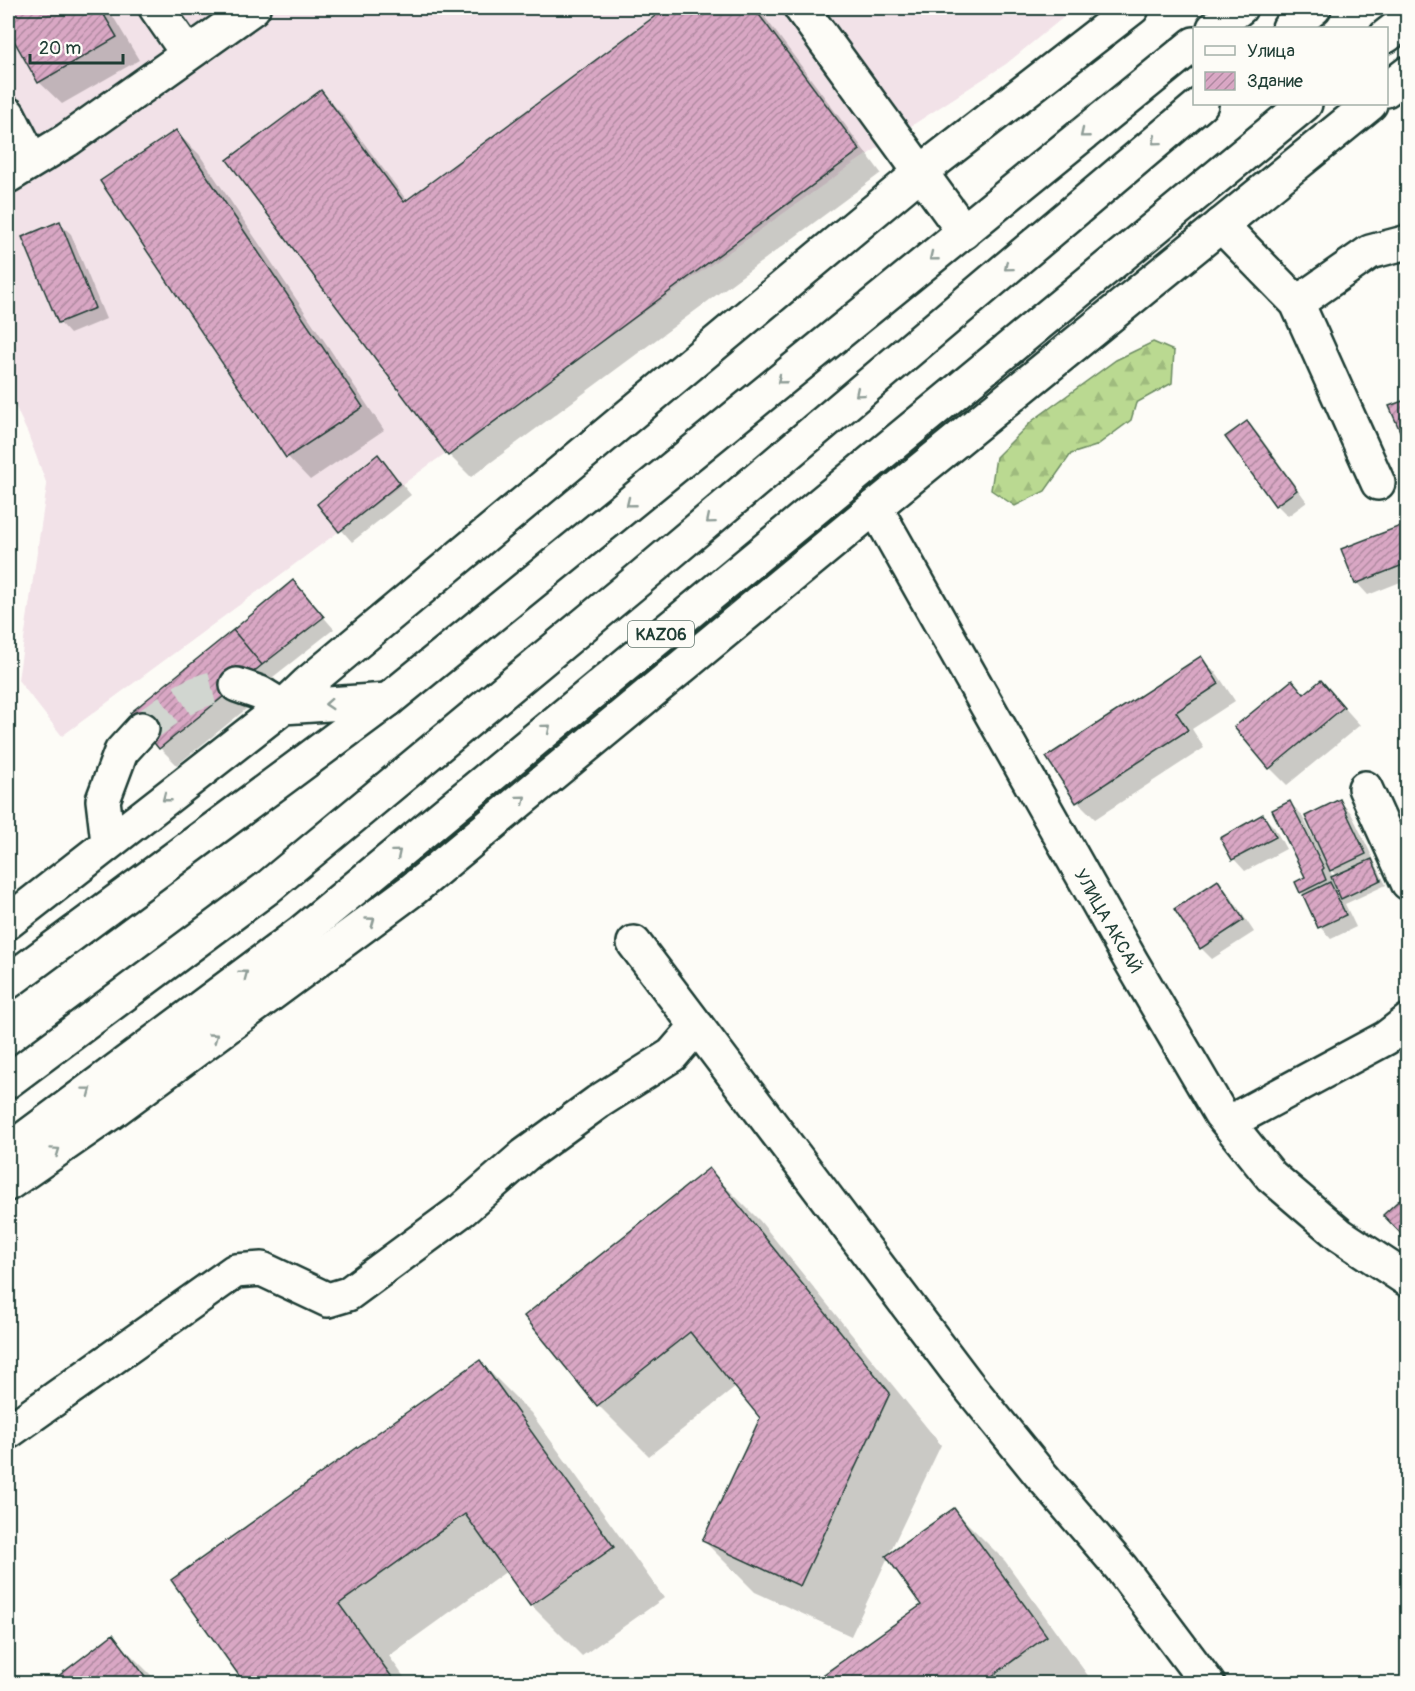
<svg xmlns="http://www.w3.org/2000/svg" width="1415" height="1691" font-family="Pangolin,sans-serif">
  <style>
    .built { fill: #f2e2e8 }
    .forest { fill: url(#forest-firs); stroke: #6c8b62; stroke-width: 1.5 }
    .shadow { fill: #0003; fill-rule: evenodd }
    .building { fill: url(#building-hatch); stroke: #1f3d34; stroke-width: 1.5 }
    .lines { fill: none; stroke-linecap: round; stroke-linejoin: round }
    .minor-tunnel { stroke: #d1d6d0; stroke-width: 33; stroke-dasharray: 33 16; stroke-linecap: butt }
    .minor-casing { stroke: #1f3d34; stroke-width: 38 }
    .major-casing { stroke: #1f3d34; stroke-width: 38 }
    .highway-casing { stroke: #1f3d34; stroke-width: 38 }
    .minor { stroke: #fdfcf7; stroke-width: 33 }
    .major { stroke: #fdfcf7; stroke-width: 33 }
    .highway { stroke: #fdfcf7; stroke-width: 33 }
    .oneway { stroke: #8e9c96 }
    .labels { text-anchor: middle; stroke-width: 4.5; stroke-linejoin: round; paint-order: stroke }
    .shield { fill: #fdfcf7; stroke: #62766e; stroke-width: 1.5 }
    .shield-label { font-size: 16px; font-weight: bold; fill: #1f3d34 }
    .street-label { font-size: 18px; fill: #1f3d34; stroke: #fdfcf7 }
  </style>
  <defs>
    <pattern id="forest-firs" width="22" height="20" patternUnits="userSpaceOnUse" patternTransform="scale(1.5)"><rect width="22" height="20" fill="#bad991"/><path d="M5 1l3.5 6h-7zM16 11l3.5 6h-7z" fill="#9fbb7e"/></pattern>
    <pattern id="building-hatch" width="6" height="6" patternUnits="userSpaceOnUse" patternTransform="scale(1.5)"><rect width="6" height="6" fill="#d9a7c4"/><path d="M-1 1l2-2M0 6l6-6M5 7l2-2" fill="none" stroke="#af89a0"/></pattern>
  </defs>
  <rect width="100%" height="100%" fill="#fdfcf7"/>
  <filter id="ink" filterUnits="userSpaceOnUse"><feTurbulence type="fractalNoise" baseFrequency=".0167" numOctaves="2"/><feDisplacementMap in="SourceGraphic" scale="12" xChannelSelector="R" yChannelSelector="G"/><feConvolveMatrix kernelMatrix="1 2 1 2 8 2 1 2 1" color-interpolation-filters="sRGB"/></filter>
  <g filter="url(#ink)">
    <!-- built -->
    <path class="built" d="M8,8H1075L1006,64L853,164L429,465L62,736L18,680L47,485L28,434L8,390Z"/>
    <!-- forest -->
    <path class="forest" d="M1153,342L1174,351L1172,383L1136,403L1131,420L1096,446L1071,454L1045,491L1015,506L991,490L996,457L1032,421L1116,360Z"/>
    <!-- shadow -->
    <path class="shadow" d="M8,8H108L139,60L62,104L39,82L8,27Z
      M669,8H758L881,173L471,477L449,455L321,92L343,115L408,202Z
      M176,132L199,154L384,430L310,480L288,457L102,181Z
      M59,223L71,234L106,319L70,334L59,322Z
      M1247,423L1258,434L1307,502L1288,516L1277,505L1227,437Z
      M378,456L411,495L352,542L319,504Z
      M1408,525V579L1368,595L1357,583L1343,550Z
      M293,582L334,629L273,677L278,683L177,765L160,748Z
      M1201,658L1218,675L1235,701L1192,729L1204,748L1095,819L1078,802Z
      M1292,682L1305,695L1321,682L1360,725L1287,785L1270,768Z
      M1340,801L1351,813L1386,885L1345,904L1356,927L1331,939L1320,927L1302,892L1307,878L1290,803L1301,814L1313,837ZM1329,868L1337,876L1333,878Z
      M1263,816L1274,827L1286,849L1245,871L1234,859L1222,839Z
      M1218,882L1229,894L1254,932L1212,959L1201,948Z
      M709,1170L760,1221L941,1445L888,1556L954,1510L1005,1561L1094,1684H816L923,1605L888,1557L851,1636L755,1592L704,1541L762,1418L736,1387L649,1456L598,1405L526,1316Z
      M480,1362L531,1413L664,1598L582,1656L531,1605L507,1571L389,1656L409,1684H247Z
      M112,1636L160,1684H50Z"/>
    <!-- building -->
    <path class="building" d="M8,8H100L117,37L38,83L8,30Z
      M666,8H754L860,150L448,456L227,160L321,90L404,202Z
      M176,130L363,407L286,458L100,181Z
      M60,221L95,308L58,323L22,237Z
      M1408,399V447H1407L1389,406Z
      M1247,421L1297,490L1275,506L1225,437Z
      M378,454L400,483L339,532L317,504Z
      M1408,523V563L1355,584L1341,549Z
      M293,580L324,617L262,665L233,630Z
      M233,630L262,665L159,749L130,713Z
      M1201,656L1219,684L1176,712L1188,730L1076,803L1046,757Z
      M1292,680L1304,694L1321,680L1344,707L1269,769L1234,727Z
      M1340,799L1366,854L1330,871L1305,816Z
      M1290,801L1324,868L1322,870L1326,880L1300,893L1295,882L1305,877L1272,810Z
      M1263,814L1276,837L1232,860L1220,838Z
      M1372,859L1381,880L1341,899L1331,877Z
      M1218,880L1244,920L1200,949L1174,909Z
      M1330,882L1346,915L1318,928L1303,895Z
      M709,1168L890,1393L800,1586L702,1541L760,1418L690,1332L597,1406L524,1316Z
      M1408,1192V1241L1383,1215Z
      M480,1360L614,1547L530,1606L465,1514L339,1604L397,1684H245L171,1580Z
      M954,1508L1047,1636L981,1684H814L813,1682L921,1605L886,1556Z
      M113,1634L151,1684H48Z"/>
    <g class="lines">
      <!-- minor-tunnel -->
      <path class="minor-tunnel" d="M142,729C176,705 193,686 237,685"/>
      <!-- minor casing -->
      <g class="minor-casing">
        <path id="minor" d="M156,8L188,54
          M801,8L964,232
          M8,114L32,161
          M8,176L67,140L253,8
          M1221,225L1297,303L1378,483
          M1297,303L1370,252L1408,242
          M875,507L1131,961L1220,1113L1271,1176L1340,1235L1408,1280
          M237,685L260,693L283,707L308,683L921,172L1132,8
          M1365,788L1408,883
          M108,842L103,800L121,752L142,729
          M8,922L283,707L388,700
          M634,943L967,1384L1040,1474L1121,1568L1208,1684
          M1228,1123L1386,1038L1408,1021
          M8,1432L235,1271L262,1269L328,1300L348,1294L462,1210L525,1155L598,1102L672,1055L697,1026"/>
      </g>
      <!-- major casing -->
      <g class="major-casing">
        <path id="major" d="M1214,28L1240,8
          M1386,90L1408,73
          M8,982L388,700L1194,44
          M8,1184L109,1114L412,890L875,507L1370,104"/>
      </g>
      <!-- highway casing -->
      <g class="highway-casing">
        <path id="highway" d="M1289,28L1314,8
          M1386,36L1408,19
          M8,1081L267,888L638,580L1201,104
          M8,1151L302,932L1305,104"/>
      </g>
      <!-- minor -->
      <use href="#minor" class="minor"/>
      <!-- major -->
      <use href="#major" class="major"/>
      <!-- highway -->
      <use href="#highway" class="highway"/>
    </g>
    <!-- one-way arrows -->
    <defs><path id="oneway-chevron" d="M-2-3.5L2.5 0L-2 3.5" fill="none" stroke-width="1.6" stroke-linecap="round" stroke-linejoin="round" transform="scale(1.5)"/></defs>
    <g class="oneway">
      <use href="#oneway-chevron" transform="translate(1084 134) rotate(141)"/>
      <use href="#oneway-chevron" transform="translate(1156 141) rotate(140)"/>
      <use href="#oneway-chevron" transform="translate(933 257) rotate(141)"/>
      <use href="#oneway-chevron" transform="translate(1008 267) rotate(140)"/>
      <use href="#oneway-chevron" transform="translate(781 380) rotate(141)"/>
      <use href="#oneway-chevron" transform="translate(859 393) rotate(140)"/>
      <use href="#oneway-chevron" transform="translate(630 503) rotate(141)"/>
      <use href="#oneway-chevron" transform="translate(710 520) rotate(140)"/>
      <use href="#oneway-chevron" transform="translate(329 704) rotate(176)"/>
      <use href="#oneway-chevron" transform="translate(547 728) rotate(-40)"/>
      <use href="#oneway-chevron" transform="translate(166 798) rotate(142)"/>
      <use href="#oneway-chevron" transform="translate(522 799) rotate(-40)"/>
      <use href="#oneway-chevron" transform="translate(397 853) rotate(-40)"/>
      <use href="#oneway-chevron" transform="translate(371 921) rotate(-36)"/>
      <use href="#oneway-chevron" transform="translate(244 974) rotate(-37)"/>
      <use href="#oneway-chevron" transform="translate(214 1037) rotate(-36)"/>
      <use href="#oneway-chevron" transform="translate(88 1091) rotate(-37)"/>
      <use href="#oneway-chevron" transform="translate(56 1151) rotate(-35)"/>
    </g>
  </g>
  <g class="labels">
    <!-- shield labels -->
    <rect class="shield" x="628" y="621" width="66" height="26" rx="4.5"/>
    <g class="shield-label">
      <text x="661" y="640">KАZ06</text>
    </g>
    <!-- street labels -->
    <g class="street-label">
      <text transform="translate(1108 921) rotate(60)" y="6">УЛИЦА АКСАЙ</text>
    </g>
  </g>
  <!-- margin -->
  <rect width="1415" height="1691" fill="none" stroke="#fdfcf7" stroke-width="30"/>
  <rect x="15" y="15" width="1385" height="1661" fill="none" stroke="#1f3d34" stroke-width="2" filter="url(#ink)"/>
  <!-- legend -->
  <rect x="1193" y="27" width="195" height="78" fill="#fdfcf7" stroke="#a4b0a9" stroke-width="1.5"/>
  <rect x="1205" y="46" width="30" height="9" fill="#fdfcf7" stroke="#a4b0a9" stroke-width="1.5"/>
  <text x="1247" y="57" font-size="18" fill="#1f3d34">Улица</text>
  <rect x="1205" y="72" width="30" height="18" fill="url(#building-hatch)" stroke="#a4b0a9" stroke-width="1.5"/>
  <text x="1247" y="87" font-size="18" fill="#1f3d34">Здание</text>
  <!-- scale -->
  <path d="M30 54v9h93v-9" fill="none" stroke="#1f3d34" stroke-width="3"/>
  <text x="39" y="54" font-size="18" fill="#1f3d34" stroke="#fdfcf7" stroke-width="4.5" paint-order="stroke">20 m</text>
</svg>
